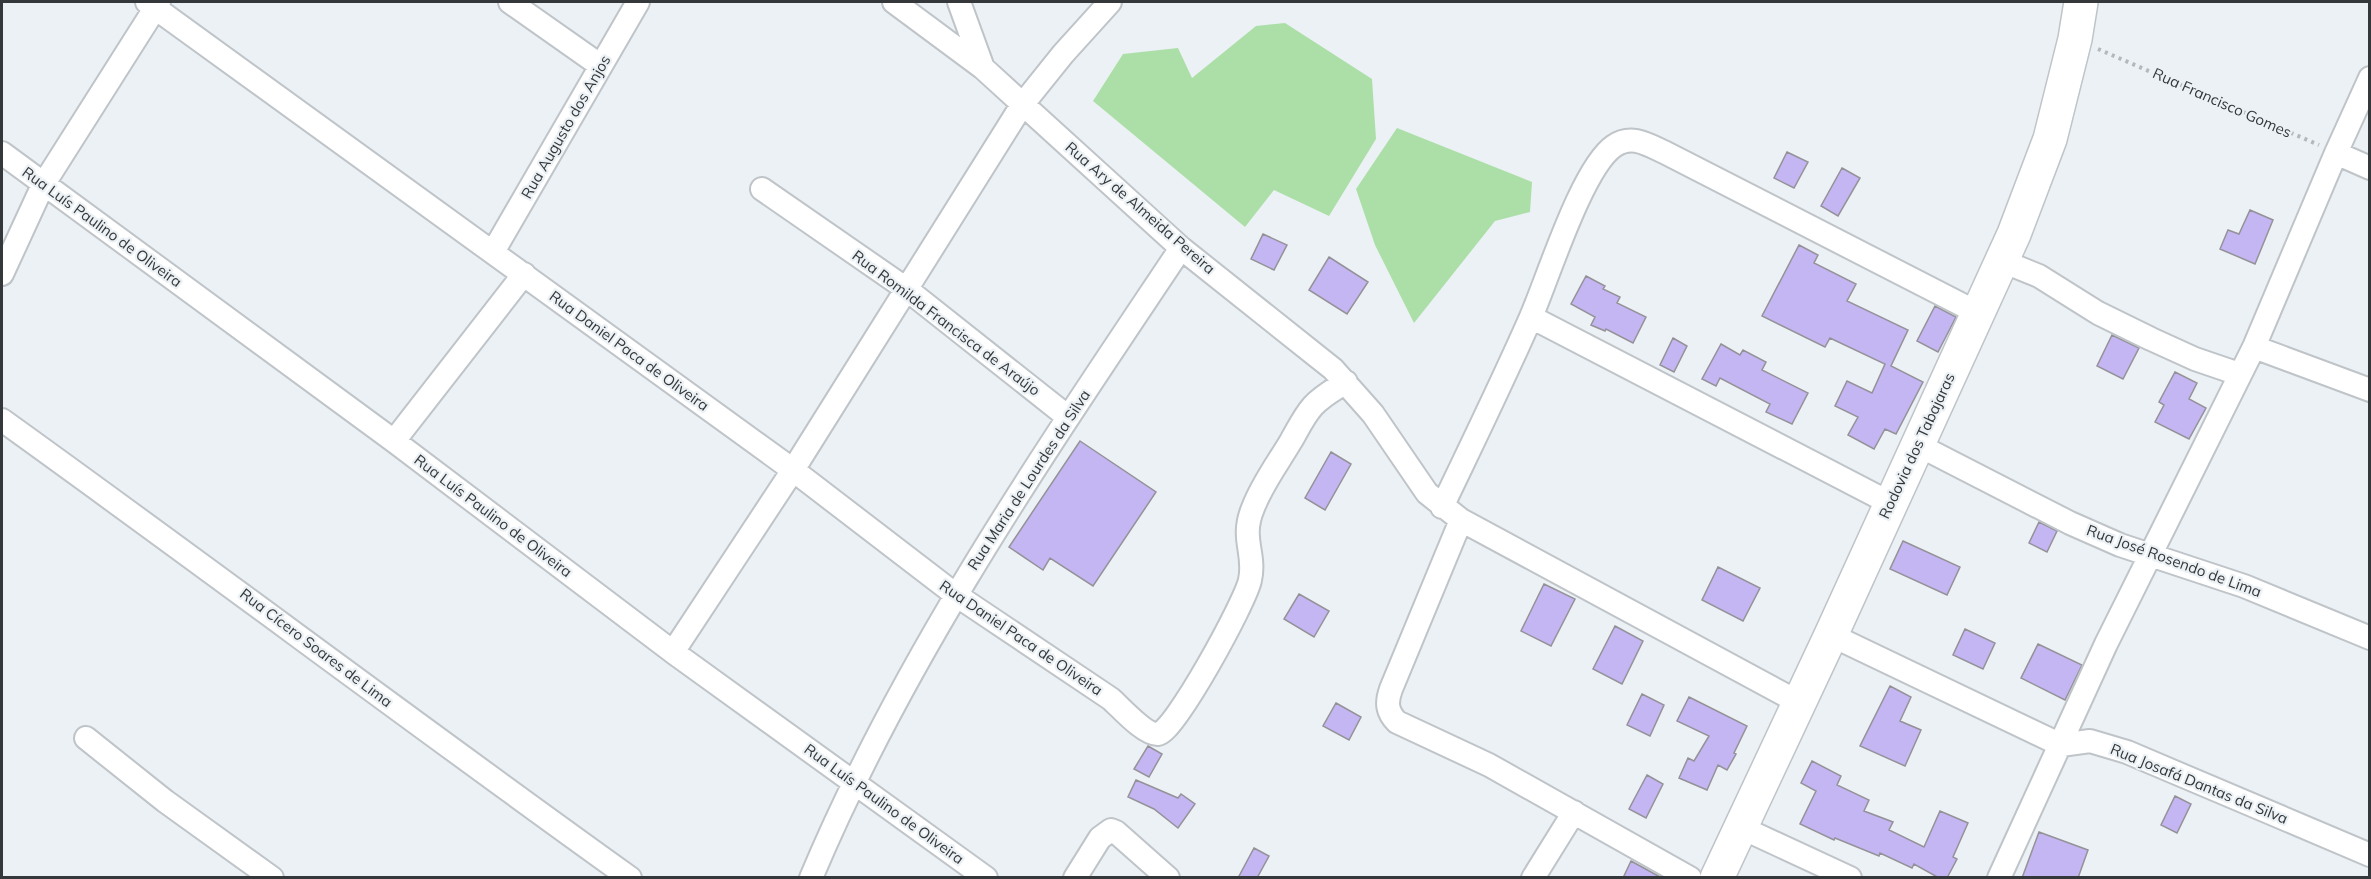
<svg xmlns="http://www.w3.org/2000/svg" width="2371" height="879" font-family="Mulish,sans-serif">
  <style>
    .green { fill: #acdfa7 }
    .building { fill: #c4b5f3; stroke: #949298; stroke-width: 1.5 }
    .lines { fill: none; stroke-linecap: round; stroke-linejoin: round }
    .minor-casing { stroke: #bfc4c9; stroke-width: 26 }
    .primary-casing { stroke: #bfc4c9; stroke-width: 36 }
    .path { stroke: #b3b8bb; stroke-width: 4; stroke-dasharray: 3 4.5; stroke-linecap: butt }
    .minor { stroke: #fff; stroke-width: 22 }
    .primary { stroke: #fff; stroke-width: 33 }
    .labels { text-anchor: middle; stroke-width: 4.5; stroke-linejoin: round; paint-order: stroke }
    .street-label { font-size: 15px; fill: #35383a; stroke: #ebf1f5 }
  </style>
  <rect width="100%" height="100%" fill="#ebf1f5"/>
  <!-- green -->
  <path class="green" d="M1285,23L1372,79L1376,139L1329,216L1274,190L1245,227L1093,101L1123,54L1178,48L1192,78L1256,26Z
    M1397,128L1532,182L1530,212L1495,221L1414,323L1375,245L1356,189Z"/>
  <!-- building -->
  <path class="building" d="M1787,152L1808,162L1794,188L1774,178Z
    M1842,168L1860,178L1838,216L1821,206Z
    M2250,210L2273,220L2255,264L2220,249L2228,230L2239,234Z
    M1263,234L1287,245L1274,270L1251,259Z
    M1799,245L1818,255L1814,263L1856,284L1847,301L1908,330L1891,366L1923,382L1896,434L1885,429L1874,449L1848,435L1858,417L1835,406L1847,381L1872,393L1885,364L1830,338L1825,347L1762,316Z
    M1329,257L1368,282L1347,314L1309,290Z
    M1586,276L1605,286L1603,289L1620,297L1617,303L1646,317L1633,343L1606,329L1605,331L1591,325L1595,317L1571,304Z
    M1935,306L1956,317L1938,352L1917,341Z
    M2112,335L2139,348L2123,379L2097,366Z
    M1673,338L1687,346L1674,372L1660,365Z
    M1721,344L1740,355L1743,350L1766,362L1762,370L1808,393L1792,424L1766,412L1770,404L1720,378L1716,386L1702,379Z
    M2175,372L2197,383L2189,399L2206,408L2189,439L2155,422L2164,405L2159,402Z
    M1080,441L1156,492L1093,586L1050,558L1043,570L1009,547Z
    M1331,452L1351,464L1325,510L1305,498Z
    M2039,522L2057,531L2047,552L2029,543Z
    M1903,541L1960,567L1947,595L1890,569Z
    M1718,567L1760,588L1743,621L1702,600Z
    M1544,584L1575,599L1551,646L1521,631Z
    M1299,594L1329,611L1314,637L1284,619Z
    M1615,626L1643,641L1622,684L1593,669Z
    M1965,629L1995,643L1983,669L1953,655Z
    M2038,644L2082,665L2065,700L2021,678Z
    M1890,686L1911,697L1900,721L1921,730L1905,766L1860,746Z
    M1642,694L1664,705L1650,736L1627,725Z
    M1689,697L1747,726L1734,753L1736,754L1727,770L1718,765L1707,790L1679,778L1688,758L1694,761L1709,736L1677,721Z
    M1336,703L1361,717L1349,740L1323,726Z
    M1148,746L1162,754L1149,777L1134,769Z
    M1812,761L1841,776L1837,785L1869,800L1864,811L1893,822L1889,830L1924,847L1940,811L1968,823L1953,857L1957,859L1947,878H1939L1914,864L1912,868L1880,853L1879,856L1835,838L1834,840L1800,824L1816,791L1801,783Z
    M1647,775L1663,784L1646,818L1629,809Z
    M1136,780L1178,798L1181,794L1195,804L1178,828L1154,809L1128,797Z
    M2175,796L2191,804L2177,833L2161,825Z
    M2039,832L2088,850L2078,878H2022Z
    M1254,848L1269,856L1257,878H1238Z
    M1631,861L1662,878H1623Z"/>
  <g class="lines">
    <!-- minor casing -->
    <g class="minor-casing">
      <path id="minor" d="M147,2L793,470L956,595L1111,699C1121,708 1145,735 1158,734C1174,733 1246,601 1250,580C1256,553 1240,539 1253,508C1262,484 1278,463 1291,441C1298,429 1304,416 1313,406C1322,396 1335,389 1346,382
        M510,2L601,66
        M894,2L983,68L1181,248L1333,369L1373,414L1427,493L1461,520L1798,702
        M959,2L983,68
        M2,153L394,441L673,652L986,878
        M2336,153L2370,168
        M762,189L905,288L1068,417
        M493,252L638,2
        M2002,261L2039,276L2098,313L2151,339L2195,359L2239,374
        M2,274L43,185L159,2
        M1531,317L1890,503
        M2254,347L2370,390
        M2,420C212,571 419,727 630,878
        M394,441L524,274
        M1918,445L2070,523L2120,545L2244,586L2370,638
        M1442,507C1472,444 1503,381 1531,317C1548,278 1582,168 1614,146C1631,134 1647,144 1664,152L1978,313
        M1461,520L1391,689C1386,703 1387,712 1397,722L1489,765L1690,878
        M1831,635L2061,745L2090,741L2127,752L2370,855
        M673,652L793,470L1022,105L1063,54L1110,2
        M86,738L165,801L272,878
        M1740,827L1850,878
        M811,878C905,654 1047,449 1181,248
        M1075,878L1100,838L1111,830L1116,832L1168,878
        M1533,878L1574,812
        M1999,878L2106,644L2254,347L2336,153L2370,78"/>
    </g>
    <!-- primary casing -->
    <g class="primary-casing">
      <path id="primary" d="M1717,878L1831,635L2014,234L2050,139L2075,39L2081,2"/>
    </g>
    <!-- path -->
    <path class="path" d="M2098,49L2319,145"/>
    <!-- minor -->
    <use href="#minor" class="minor"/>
    <!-- primary -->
    <use href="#primary" class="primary"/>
  </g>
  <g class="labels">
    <!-- street labels -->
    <g class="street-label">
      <text transform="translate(2222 103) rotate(24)" y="5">Rua Francisco Gomes</text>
      <text transform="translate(566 127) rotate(-60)" y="5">Rua Augusto dos Anjos</text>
      <text transform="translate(1140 208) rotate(41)" y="5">Rua Ary de Almeida Pereira</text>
      <text transform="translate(102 227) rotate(36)" y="5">Rua Luís Paulino de Oliveira</text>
      <text transform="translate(946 323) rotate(37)" y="5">Rua Romilda Francisca de Araújo</text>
      <text transform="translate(629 351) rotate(36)" y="5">Rua Daniel Paca de Oliveira</text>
      <text transform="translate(1917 446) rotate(-65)" y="5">Rodovia dos Tabajaras</text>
      <text transform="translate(1029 480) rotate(-57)" y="5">Rua Maria de Lourdes da Silva</text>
      <text transform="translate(493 516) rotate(37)" y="5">Rua Luís Paulino de Oliveira</text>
      <text transform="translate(2174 561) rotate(20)" y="5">Rua José Rosendo de Lima</text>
      <text transform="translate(1021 638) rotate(34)" y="5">Rua Daniel Paca de Oliveira</text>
      <text transform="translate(316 648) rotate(37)" y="5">Rua Cícero Soares de Lima</text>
      <text transform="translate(2199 784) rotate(22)" y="5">Rua Josafá Dantas da Silva</text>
      <text transform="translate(884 804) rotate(36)" y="5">Rua Luís Paulino de Oliveira</text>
    </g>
  </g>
  <!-- border -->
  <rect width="2371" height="879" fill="none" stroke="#35383a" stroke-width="6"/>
</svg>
